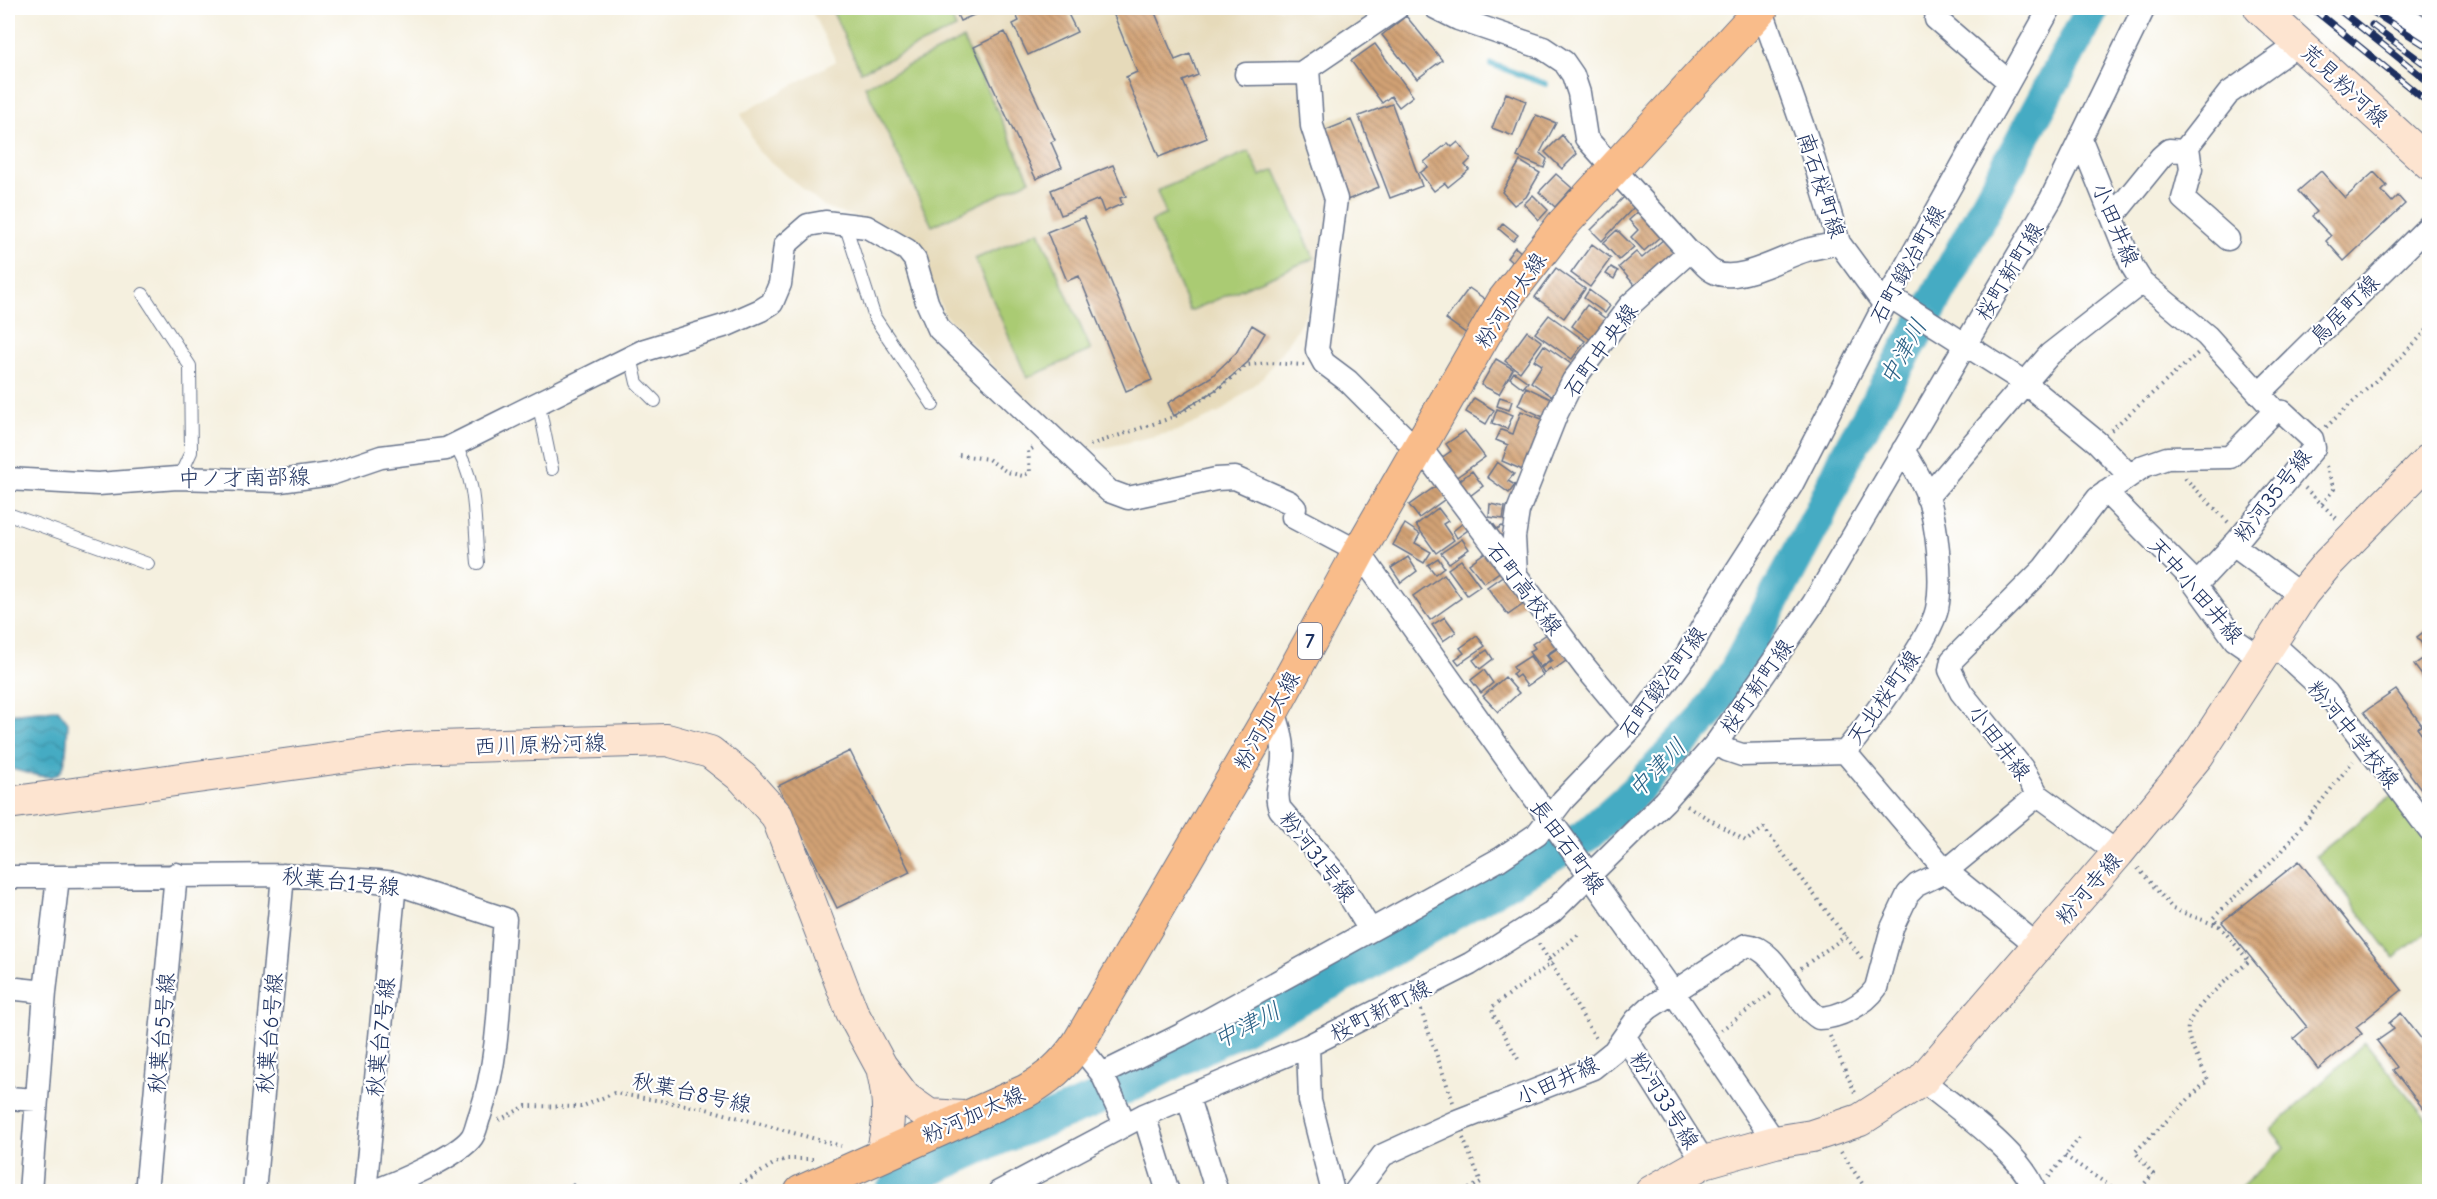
<svg xmlns="http://www.w3.org/2000/svg" width="2437" height="1199" font-family="'Comic Neue','Klee One',sans-serif">
  <style>
    .built { fill: #e6daba }
    .grass { fill: #aacb73; stroke: #627d68; stroke-width: 1.5 }
    .water { fill: url(#water-waves); stroke: #306d90; stroke-width: 1.5 }
    .lines { fill: none; stroke-linecap: round; stroke-linejoin: round }
    .stream { stroke: #44abc3; stroke-width: 6 }
    .river { stroke: #44abc3; stroke-width: 34 }
    .building { fill: url(#building-back-hatch) }
    .lane-casing { stroke: #67738b; stroke-width: 14 }
    .street-casing { stroke: #67738b; stroke-width: 25 }
    .secondary-casing { stroke: #67738b; stroke-width: 34 }
    .primary-casing { stroke: #67738b; stroke-width: 35 }
    .path { stroke: #67738b; stroke-width: 4; stroke-dasharray: 1.5 4.5; stroke-linecap: butt }
    .lane { stroke: #fff; stroke-width: 12 }
    .street { stroke: #fff; stroke-width: 22 }
    .secondary { stroke: #fde4d0; stroke-width: 32 }
    .primary { stroke: #f9bc8a; stroke-width: 33 }
    .rail-casing { stroke: #1b2f5e; stroke-width: 7 }
    .rail { stroke: #fff; stroke-width: 4.5; stroke-dasharray: 14; stroke-linecap: butt }
    .labels { text-anchor: middle; stroke-width: 4.5; stroke-linejoin: round; paint-order: stroke }
    .shield { fill: #fff; stroke: #5f6d8e; stroke-width: 1.5 }
    .shield-label { font-size: 21px; font-weight: bold; fill: #1b2f5e }
    .street-label { font-size: 22px; fill: #1b2f5e; stroke: #fff }
    .water-label { font-size: 24px; font-style: italic; fill: #2b6186; stroke: #fff }
  </style>
  <defs>
    <pattern id="water-waves" width="16" height="10" patternUnits="userSpaceOnUse" patternTransform="scale(1.5)"><rect width="16" height="10" fill="#44abc3"/><path d="M0 5q4-4 8 0t8 0" fill="none" stroke="#388ca2"/></pattern>
    <pattern id="building-back-hatch" width="6" height="6" patternUnits="userSpaceOnUse" patternTransform="scale(1.5)"><rect width="6" height="6" fill="#d2a274"/><path d="M-1 5l2 2M0 0l6 6M5-1l2 2" fill="none" stroke="#aa8462"/></pattern>
  </defs>
  <rect width="100%" height="100%" fill="#fff"/>
  <filter id="ink" filterUnits="userSpaceOnUse"><feTurbulence type="fractalNoise" baseFrequency=".0167" numOctaves="2"/><feDisplacementMap in="SourceGraphic" scale="12" xChannelSelector="R" yChannelSelector="G"/><feConvolveMatrix kernelMatrix="1 2 1 2 8 2 1 2 1" color-interpolation-filters="sRGB"/></filter>
  <filter id="wash" filterUnits="userSpaceOnUse"><feTurbulence type="fractalNoise" baseFrequency=".008" numOctaves="4" result="noise"/><feDisplacementMap in="SourceGraphic" scale="24" xChannelSelector="R" yChannelSelector="G"/><feGaussianBlur stdDeviation="1.35" result="paint"/><feColorMatrix in="noise" values="0 0 0 0 0 0 0 0 0 0 0 0 0 0 0 0 0 1.4 0 .05"/><feComposite in="paint" operator="in"/></filter>
  <g filter="url(#wash)">
    <rect width="100%" height="100%" fill="#f5f0df"/>
    <!-- built -->
    <path class="built" d="M810,8H1373L1379,11L1311,57L1319,125L1352,112L1381,191L1332,210L1318,292L1291,339L1263,377L1221,412L1177,431L1099,449L1072,448L945,315L915,248L869,222L824,207L759,152L741,114L836,61Z"/>
    <!-- grass -->
    <path class="grass" d="M831,8H947L956,28L861,72Z
      M963,39L1030,180L932,226L865,86Z
      M1249,151L1260,176L1275,170L1314,258L1190,311L1151,221L1166,214L1157,191Z
      M1039,231L1091,350L1027,378L975,259Z
      M2392,795L2429,845V930L2394,958L2316,856Z
      M2365,1042L2429,1122V1191H2237L2285,1147L2271,1130Z"/>
    <!-- water -->
    <path class="water" d="M58,709L68,722C65,782 66,784 8,768V714Z"/>
    <g class="lines">
      <!-- stream -->
      <path class="stream" d="M1491,64L1546,84"/>
      <!-- river -->
      <path class="river" d="M892,1192L902,1182L995,1140L1120,1090L1361,967L1587,835L1633,794L1705,717L1734,674L1818,517L1847,454L1928,313L2093,8"/>
    </g>
    <g id="blocks">
      <!-- building -->
      <path class="building" d="M954,8H990L960,21Z
        M1020,8H1065L1077,32L1028,55L1013,24L1019,21L1014,11Z
        M1111,8H1153L1175,60L1190,54L1198,75L1183,81L1207,138L1159,157L1126,77L1137,72Z
        M1406,16L1442,60L1417,79L1382,35Z
        M1005,32L1055,140L1051,142L1062,167L1036,179L974,47Z
        M1375,44L1413,96L1399,107L1391,96L1382,103L1351,61Z
        M1506,93L1526,101L1513,136L1492,128Z
        M1392,104L1422,186L1390,198L1359,116Z
        M1536,115L1556,123L1540,153L1547,159L1544,168L1517,157Z
        M1351,120L1379,187L1347,200L1319,133Z
        M1562,135L1577,154L1562,169L1545,152Z
        M1458,142L1471,159L1465,165L1469,170L1448,187L1445,183L1434,191L1420,173L1428,167L1424,162L1448,143L1452,147Z
        M1520,161L1540,173L1526,197L1514,205L1502,192Z
        M1113,165L1126,196L1120,198L1122,204L1104,212L1099,199L1061,215L1051,190Z
        M2321,171L2345,198L2374,172L2387,186L2382,191L2392,202L2398,196L2405,204L2344,261L2326,241L2331,236L2312,216L2317,212L2298,191Z
        M1556,174L1572,188L1555,207L1539,192Z
        M1533,195L1548,210L1539,220L1524,204Z
        M1625,196L1635,206L1602,241L1591,230Z
        M1641,209L1663,234L1644,251L1631,237L1638,230L1629,220Z
        M1084,217L1152,380L1126,391L1079,276L1067,281L1047,232Z
        M1503,223L1518,235L1513,241L1499,229Z
        M1617,230L1634,247L1619,260L1603,243Z
        M1664,239L1678,256L1638,289L1619,267L1636,252L1642,258Z
        M1592,244L1611,258L1590,287L1571,273Z
        M1515,247L1523,254L1514,264L1507,258Z
        M1611,267L1618,271L1614,279L1606,274Z
        M1556,268L1585,289L1564,318L1535,297Z
        M1469,288L1489,302L1467,334L1446,319Z
        M1589,290L1610,306L1605,313L1584,298Z
        M1587,305L1610,322L1595,343L1572,326Z
        M1549,315L1585,341L1572,359L1535,333Z
        M1252,325L1265,333L1248,362L1217,389L1174,416L1168,403L1211,377L1236,353Z
        M1527,331L1542,342L1520,372L1505,361Z
        M1544,345L1574,366L1553,397L1531,382L1542,365L1534,360Z
        M1496,359L1513,369L1499,394L1481,385Z
        M1514,372L1528,382L1523,388L1510,378Z
        M1526,387L1551,399L1543,417L1518,405Z
        M1500,397L1512,401L1509,410L1497,406Z
        M1474,398L1494,410L1486,424L1466,412Z
        M1497,409L1513,415L1507,429L1492,423Z
        M1521,411L1547,421L1525,471L1502,461L1508,445L1496,440L1501,430L1513,434Z
        M1465,431L1485,457L1451,481L1437,461L1451,451L1446,444Z
        M1497,462L1514,474L1508,481L1515,485L1509,493L1487,477Z
        M1472,471L1483,486L1466,499L1455,484Z
        M1439,484L1448,497L1419,518L1409,505Z
        M1490,504L1505,507L1503,519L1489,517Z
        M1438,508L1448,521L1443,524L1454,540L1436,553L1416,525Z
        M1492,522L1497,529L1502,526L1510,536V545L1484,528Z
        M1463,523L1468,530L1457,538L1453,531Z
        M1405,524L1420,534L1415,543L1431,552L1424,563L1393,545Z
        M1462,539L1469,549L1449,563L1441,553Z
        M1487,551L1502,570L1484,583L1469,564Z
        M1408,557L1417,571L1401,583L1391,568Z
        M1438,558L1444,567L1435,574L1428,565Z
        M1461,560L1480,586L1467,595L1448,569Z
        M1444,574L1461,598L1430,620L1413,596Z
        M1504,575L1525,603L1508,615L1487,587Z
        M1445,617L1456,632L1443,641L1432,625Z
        M2430,627V686L2414,665L2429,654L2417,637Z
        M1550,632L1559,646L1546,655L1550,660L1540,667L1529,652L1535,648L1532,644Z
        M1477,636L1485,646L1459,664L1455,659L1464,653L1460,648Z
        M1561,646L1570,658L1552,671L1550,668L1544,673L1541,668L1552,660L1548,655Z
        M1487,650L1493,659L1480,669L1473,660Z
        M1530,656L1543,675L1527,686L1519,675L1515,678L1512,674L1516,671L1513,667Z
        M1484,670L1493,683L1481,693L1471,680Z
        M1505,677L1519,693L1498,712L1483,696Z
        M2396,690L2422,725L2417,728L2430,746V801L2364,712Z
        M850,751L910,872L837,908L778,786Z
        M2299,861L2402,990L2356,1027L2362,1034L2318,1069L2294,1038L2307,1027L2222,922Z
        M2401,1013L2430,1050V1107L2425,1111L2393,1070L2397,1067L2377,1041L2394,1029L2389,1023Z
        M573,1184L579,1192H562Z"/>
    </g>
  </g>
  <g filter="url(#ink)">
    <use href="#blocks" fill-opacity="0" stroke="#67738b" stroke-width="1.5"/>
    <g class="lines">
      <!-- lane casing -->
      <g class="lane-casing">
        <path id="lane" d="M845,224L875,318L933,405
          M143,294L190,366L191,452L179,478
          M631,357L637,383L655,401
          M538,401L552,469
          M454,445C478,477 474,524 478,563
          M8,514L148,564"/>
      </g>
      <!-- street casing -->
      <g class="street-casing">
        <path id="street" d="M1436,8L1458,19L1543,48L1564,62L1573,75L1579,93L1586,138L1689,252L1630,305L1573,381L1556,415L1518,511L1514,537L1516,574
          M1761,8L1810,147L1839,243L1881,300L1894,299L2024,382L2097,442L2129,475
          M2391,8L2430,33
          M1936,19L2008,81
          M1308,69L1312,126L1336,199L1317,350L1324,363L1348,381L1406,439
          M1246,74L1301,73L1397,8
          M2081,140L2132,266L2142,282L2207,336L2275,411
          M2188,147L2191,169L2183,199L2228,239
          M2113,216L2161,157L2169,150L2184,151L2229,93L2300,43
          M1689,252C1701,257 1703,267 1714,272C1737,285 1784,256 1807,250C1818,247 1829,245 1839,243
          M2260,393L2430,225
          M1420,447L1585,667L1634,726
          M1903,450C1912,464 1921,478 1927,494C1937,523 1943,579 1937,609C1931,638 1866,727 1845,752L1946,871L2038,946
          M8,479L98,484L177,478L280,481L331,474L381,457L446,449L645,350L727,325L761,310L772,303L780,284L785,245L808,225L825,222L867,227L907,250L915,260L927,302L939,329L1109,491L1128,498L1216,479L1235,478L1289,502L1295,508L1293,517L1359,552L1673,992L1775,1142
          M2106,492L2188,575L2235,640L2263,659
          M1927,497L2050,354L2142,282
          M2233,545L2302,596
          M2196,585L2238,540L2314,448L2312,439L2283,412L2275,411
          M2273,644L2327,693L2430,831
          M1273,710C1279,724 1284,741 1283,757C1283,775 1273,792 1280,809L1336,874L1370,930
          M1717,742L1727,750L1742,755L1845,752
          M2038,795L2118,853
          M8,877H58
          M8,988L45,992
          M1625,1037L1704,1162
          M1078,1044L1102,1074L1125,1124
          M1308,1046L1310,1101L1333,1192
          M1102,1074L1181,1035L1500,859L1537,834L1563,800L1634,726L1686,656L1720,596L1791,486L1887,300L2050,8
          M1922,1080C1953,1106 2024,1154 2035,1192
          M8,1098L37,1100
          M1188,1098L1217,1192
          M1144,1115L1168,1192
          M30,1192L45,992L58,877L283,875L377,881L395,883L505,919C499,983 501,1054 480,1115C477,1122 476,1131 472,1137C459,1156 394,1184 371,1192
          M146,1192L176,874
          M254,1192L283,875
          M365,1192L395,883
          M999,1192L1144,1115L1308,1046L1470,964L1552,912L1665,801L1717,742L1813,604L2051,199L2144,8
          M1355,1192L1383,1155L1457,1121L1593,1068L1614,1051L1636,1020L1649,1008L1746,945C1777,947 1794,1003 1819,1018C1839,1018 1865,1004 1876,988L1892,928L1908,894L1917,885L1946,871L2038,795L2022,768L1961,692L1950,670L1952,660L2044,568L2098,498L2144,466L2167,458L2230,457L2275,411"/>
      </g>
      <!-- secondary casing -->
      <g class="secondary-casing">
        <path id="secondary" d="M2260,8L2430,164
          M8,803L407,748L667,740L710,752L743,778L777,816L852,1012L881,1066L905,1098L929,1115L963,1117
          M882,1153C890,1124 890,1102 883,1072
          M1651,1192L1704,1162L1775,1142L1812,1136L1860,1120L1922,1080L2118,853L2198,755L2303,593L2328,563L2430,459"/>
      </g>
      <!-- primary casing -->
      <g class="primary-casing">
        <path id="primary" d="M801,1192L1026,1091C1049,1078 1063,1065 1078,1044L1273,710L1359,552L1504,300L1563,224L1762,8"/>
      </g>
      <!-- path -->
      <path class="path" d="M2326,427L2398,360L2430,327
        M2111,430L2198,353
        M1090,445L1174,417L1218,389L1247,365L1270,363L1304,365
        M959,455L988,459L1007,472L1023,476L1030,472L1028,451L1035,447
        M2185,478L2228,522
        M2305,488L2339,521
        M2322,504L2334,489L2325,463
        M1687,806L1746,841L1764,828L1863,960
        M2138,868L2173,909L2219,926
        M1539,944L1597,1040
        M1549,959L1579,934
        M1801,968L1846,936
        M1421,1010L1453,1102
        M1721,1030L1773,992
        M1830,1036L1856,1095
        M1518,1059L1493,1014L1492,1007L1552,963
        M499,1120L526,1106L581,1107L614,1093L703,1108L841,1146
        M1463,1138L1481,1182L1469,1189L1470,1192
        M1841,1152L1868,1192
        M2065,1156L2119,1192
        M2049,1177L2081,1136
        M716,1192L724,1186L731,1191L775,1163L786,1159H813
        M2137,1192L2153,1174L2135,1152L2208,1080C2202,1065 2191,1049 2188,1033C2183,1012 2234,975 2249,961L2213,918L2282,851L2353,761"/>
      <!-- lane -->
      <use href="#lane" class="lane"/>
      <!-- street -->
      <use href="#street" class="street"/>
      <!-- secondary -->
      <use href="#secondary" class="secondary"/>
      <!-- primary -->
      <use href="#primary" class="primary"/>
      <!-- rail casing -->
      <g class="rail-casing">
        <path id="rail" d="M2312,8L2430,104
          M2337,8L2430,83
          M2367,8L2430,48
          M2372,25L2430,68"/>
      </g>
      <!-- rail -->
      <use href="#rail" class="rail"/>
    </g>
  </g>
  <g class="labels">
    <!-- shield labels -->
    <rect class="shield" x="1298" y="623" width="24" height="36" rx="4.5"/>
    <g class="shield-label">
      <text x="1310" y="648">7</text>
    </g>
    <!-- street labels -->
    <g class="street-label">
      <text transform="translate(2345 85) rotate(43)" y="8">荒見粉河線</text>
      <text transform="translate(1822 185) rotate(72)" y="8">南石桜町線</text>
      <text transform="translate(2116 224) rotate(67)" y="8">小田井線</text>
      <text transform="translate(1907 264) rotate(-61)" y="8">石町鍛冶町線</text>
      <text transform="translate(2009 271) rotate(-59)" y="8">桜町新町線</text>
      <text transform="translate(1510 300) rotate(-56)" y="8">粉河加太線</text>
      <text transform="translate(2344 309) rotate(-45)" y="8">鳥居町線</text>
      <text transform="translate(1600 350) rotate(-54)" y="8">石町中央線</text>
      <text transform="translate(244 477) rotate(-1)" y="8">中ノ才南部線</text>
      <text transform="translate(2272 495) rotate(-52)" y="8">粉河35号線</text>
      <text transform="translate(1525 588) rotate(53)" y="8">石町高校線</text>
      <text transform="translate(2196 590) rotate(49)" y="8">天中小田井線</text>
      <text transform="translate(1662 682) rotate(-54)" y="8">石町鍛冶町線</text>
      <text transform="translate(1756 686) rotate(-55)" y="8">桜町新町線</text>
      <text transform="translate(1883 697) rotate(-55)" y="8">天北桜町線</text>
      <text transform="translate(1266 720) rotate(-60)" y="8">粉河加太線</text>
      <text transform="translate(2354 734) rotate(51)" y="8">粉河中学校線</text>
      <text transform="translate(2000 742) rotate(53)" y="8">小田井線</text>
      <text transform="translate(540 744) rotate(-2)" y="8">西川原粉河線</text>
      <text transform="translate(1568 846) rotate(54)" y="8">長田石町線</text>
      <text transform="translate(1318 856) rotate(52)" y="8">粉河31号線</text>
      <text transform="translate(341 881) rotate(6)" y="8">秋葉台1号線</text>
      <text transform="translate(2088 888) rotate(-49)" y="8">粉河寺線</text>
      <text transform="translate(1380 1010) rotate(-27)" y="8">桜町新町線</text>
      <text transform="translate(161 1033) rotate(-85)" y="8">秋葉台5号線</text>
      <text transform="translate(269 1033) rotate(-85)" y="8">秋葉台6号線</text>
      <text transform="translate(380 1037) rotate(-84)" y="8">秋葉台7号線</text>
      <text transform="translate(1557 1080) rotate(-24)" y="8">小田井線</text>
      <text transform="translate(692 1092) rotate(12)" y="8">秋葉台8号線</text>
      <text transform="translate(1665 1100) rotate(58)" y="8">粉河33号線</text>
      <text transform="translate(973 1114) rotate(-24)" y="8">粉河加太線</text>
    </g>
    <!-- water labels -->
    <g class="water-label">
      <text transform="translate(1903 352) rotate(-61)" y="8">中津川</text>
      <text transform="translate(1657 768) rotate(-46)" y="8">中津川</text>
      <text transform="translate(1247 1025) rotate(-27)" y="8">中津川</text>
    </g>
  </g>
  <!-- margin -->
  <rect width="2437" height="1199" fill="none" stroke="#fff" stroke-width="30"/>
</svg>
